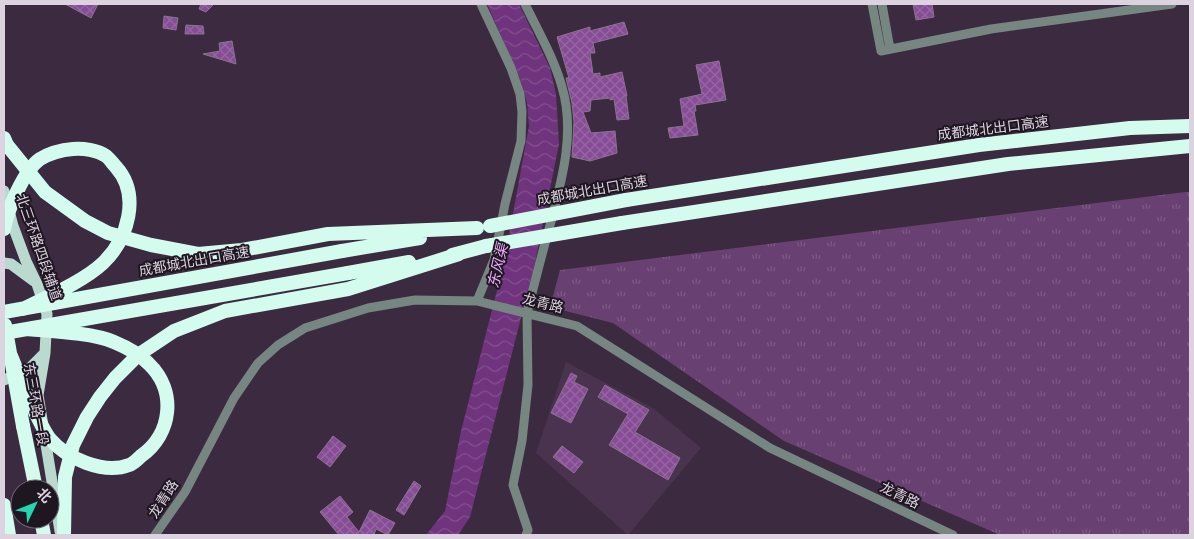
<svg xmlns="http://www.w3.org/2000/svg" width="1194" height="539" font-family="Inter,'Noto Sans SC',sans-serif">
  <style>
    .built { fill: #49334e }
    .grass { fill: url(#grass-tufts) }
    .water { fill: url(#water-waves) }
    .building { fill: url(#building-cross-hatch); stroke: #88748d }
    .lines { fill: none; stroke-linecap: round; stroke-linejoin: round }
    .minor { stroke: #768680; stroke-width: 9 }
    .major { stroke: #badacf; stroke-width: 11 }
    .highway { stroke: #d4fcee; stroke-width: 14 }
    .highway-bridge { stroke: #d4fcee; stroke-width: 14 }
    .labels { text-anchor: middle; stroke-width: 4; stroke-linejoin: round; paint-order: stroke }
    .street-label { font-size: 14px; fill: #ddd2e0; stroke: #1e1620 }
    .water-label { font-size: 15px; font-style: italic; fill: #ebabfb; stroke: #1e1620 }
  </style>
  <defs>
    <pattern id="grass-tufts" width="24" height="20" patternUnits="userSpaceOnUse" patternTransform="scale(1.25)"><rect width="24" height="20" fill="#694072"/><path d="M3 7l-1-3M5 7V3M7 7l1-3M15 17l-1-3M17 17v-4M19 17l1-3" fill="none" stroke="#7e5b86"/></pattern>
    <pattern id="water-waves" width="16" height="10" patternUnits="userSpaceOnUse" patternTransform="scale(1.25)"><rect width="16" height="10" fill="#6f347d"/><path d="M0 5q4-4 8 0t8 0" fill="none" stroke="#83508f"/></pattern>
    <pattern id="building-cross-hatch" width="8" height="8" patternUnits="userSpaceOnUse" patternTransform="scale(1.25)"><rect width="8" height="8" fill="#874c96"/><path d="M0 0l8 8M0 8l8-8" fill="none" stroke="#9865a4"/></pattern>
  </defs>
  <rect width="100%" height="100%" fill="#3c2a40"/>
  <!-- built -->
  <path class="built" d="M566,362L653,408L701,448L628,535L536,453Z"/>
  <!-- grass -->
  <path class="grass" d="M1185,192H1190V535H1000L784,441L613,323L550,307L560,270Z"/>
  <!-- water -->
  <path class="water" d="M487,4H519L550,68L556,94L559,144L535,263L470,517L458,535H426L445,511L461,431L504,263L529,126L527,103L520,79Z"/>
  <!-- building -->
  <path class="building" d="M65,4H98L91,18Z
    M201,4H214L206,12L199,9Z
    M913,4H932L934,17L916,20Z
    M164,16L178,18L176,30L163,28Z
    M624,22L628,34L593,43L595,53H590L593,74L600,73V77L622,72L627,96H626L629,119L617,120L614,99L610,100V98L591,100L590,111L583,112L591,133L615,131L617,153L590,161L572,157L574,122L572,103L566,78H569L557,37L590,27V31Z
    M186,25L203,26L204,34H185Z
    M232,41L236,64L203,54L220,51L219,43Z
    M719,61L726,100L695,105L696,111H694L698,135L670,138L668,128L684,126L680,99L702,94L696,65Z
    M571,373L577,376L574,382L588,389L571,423L551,413Z
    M605,385L649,410L635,432L680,458L668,480L609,445L628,414L598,397Z
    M333,436L346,446L330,467L317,457Z
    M562,446L583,462L574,473L553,457Z
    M414,481L421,486L404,515L396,510Z
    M340,496L353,512L347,517L359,532L370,510L395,523L388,535L376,529L374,535H339L320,512Z"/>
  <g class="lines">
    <!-- minor -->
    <path class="minor" d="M525,4C538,31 554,58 562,87C576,134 561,183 549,229C541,257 534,285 527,313
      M872,4L881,51L991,29L1172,4
      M882,4L890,49
      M477,301L494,260L505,204L521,141L522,112L520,94L511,68L481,4
      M155,535L185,492L234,398L258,363L278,345L305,328L368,308L415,300L477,301L577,326L770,448L953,535
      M526,535L528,530L513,485L522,441L528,385L527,313"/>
    <!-- major -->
    <path class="major" d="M4,191L13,226L26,261L37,284L47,314L45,353L38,395L60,531
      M4,263L11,264L34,281
      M4,380L29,369L44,354"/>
    <!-- highway -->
    <path class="highway" d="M4,138L7,145L45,192L85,221L108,233L151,245L198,254L242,250L328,234L477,228
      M626,200L979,145L1130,128L1190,126
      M622,223L1008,164L1190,146
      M342,251L420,238
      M452,255L486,246
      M348,273L409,262
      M23,426L36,489
      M4,505L9,535
      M41,519L44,535
      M64,535L65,477L73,445L87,417L100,397L115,378L138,355L174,331L225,311L348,289L459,254"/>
    <!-- highway-bridge -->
    <path class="highway-bridge" d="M490,226L626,200
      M4,229C7,211 24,170 40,159C50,153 61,150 73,149C83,148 97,150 106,156C109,158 113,164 116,167C141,195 128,239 103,263C84,281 47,297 23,309
      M486,246L622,223
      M4,312L342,251
      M5,325L23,426
      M4,333L348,273
      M11,356C20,378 29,401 40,422C43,428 46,434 50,439C66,458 104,475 129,465C133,464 138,459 141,456C172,434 177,391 149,364C140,354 126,347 114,342C94,333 50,331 27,329"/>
  </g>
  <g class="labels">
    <!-- street labels -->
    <g class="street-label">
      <text transform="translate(993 128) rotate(-7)" y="5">成都城北出口高速</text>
      <text transform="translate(592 190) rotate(-10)" y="5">成都城北出口高速</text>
      <text transform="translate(39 247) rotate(71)" y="5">北三环路四段辅道</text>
      <text transform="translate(194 261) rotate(-10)" y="5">成都城北出口高速</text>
      <text transform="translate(543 303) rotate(14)" y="5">龙青路</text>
      <text transform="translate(36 404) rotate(80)" y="5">东三环路一段</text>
      <text transform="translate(900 495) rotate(26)" y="5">龙青路</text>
      <text transform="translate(163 499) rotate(-57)" y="5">龙青路</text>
    </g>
    <!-- water labels -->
    <g class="water-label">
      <text transform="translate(498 266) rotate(-77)" y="5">东风渠</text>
    </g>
  </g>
  <!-- border -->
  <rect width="1194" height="539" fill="none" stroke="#ddd2e0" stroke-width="10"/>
  <!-- north arrow -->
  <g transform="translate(35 504) rotate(47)"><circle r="24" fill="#1e1620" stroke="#6a616d"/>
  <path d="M0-4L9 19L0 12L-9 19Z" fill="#25d5ae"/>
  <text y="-8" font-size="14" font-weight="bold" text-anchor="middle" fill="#ddd2e0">北</text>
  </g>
</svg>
